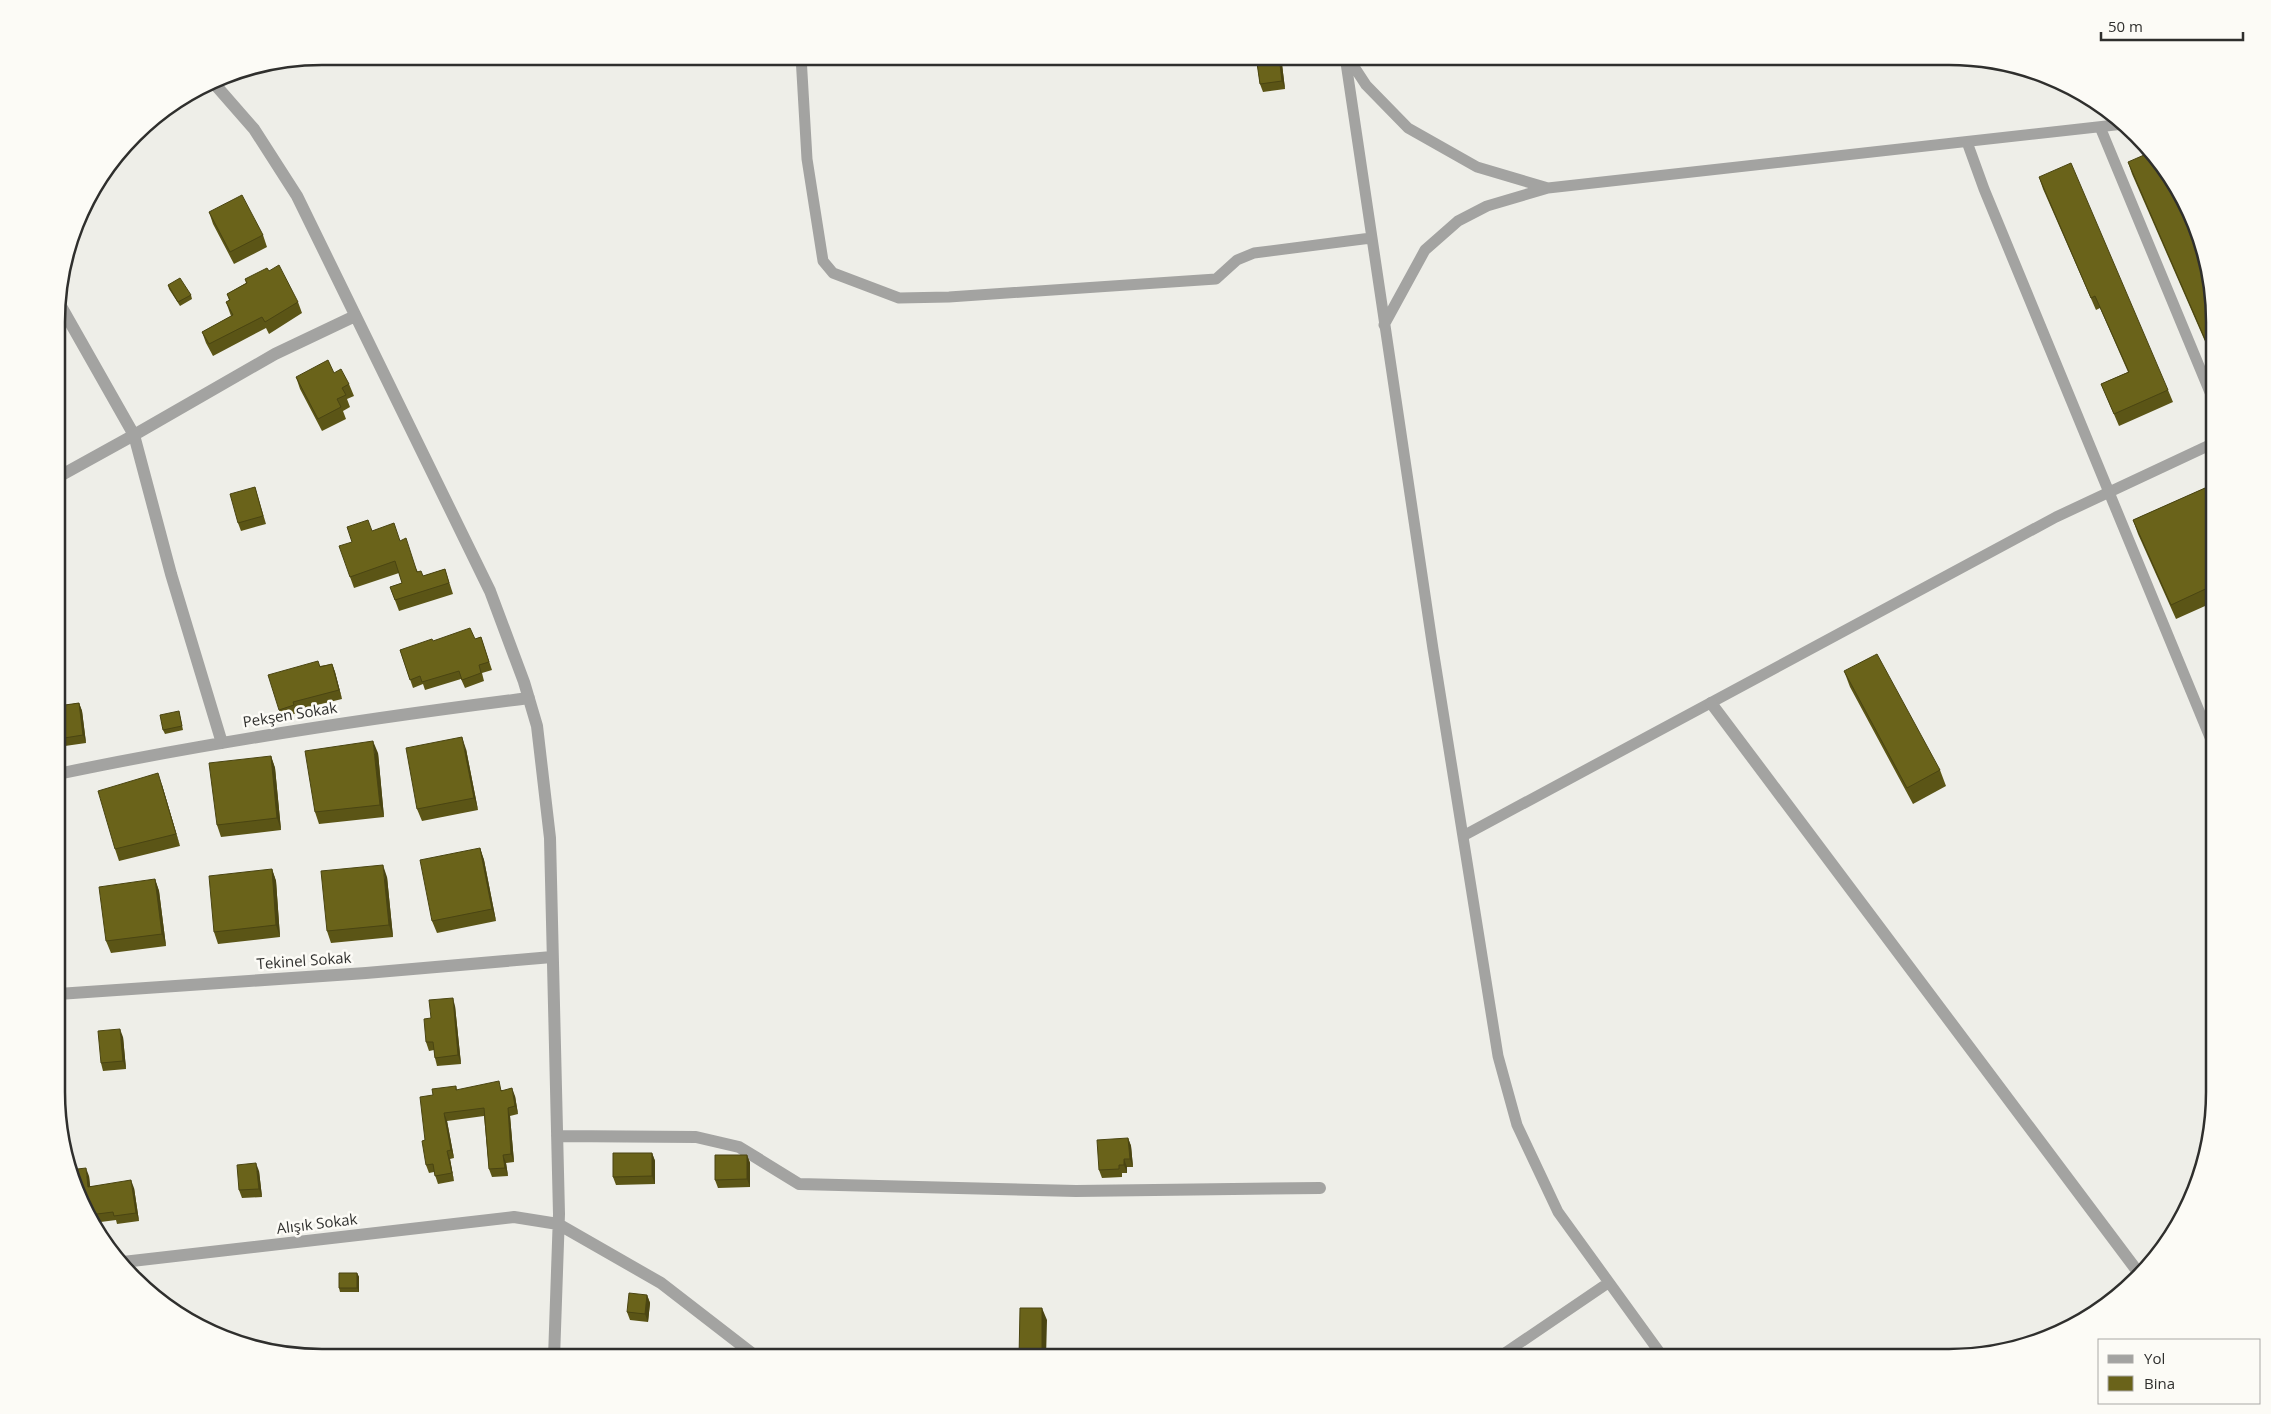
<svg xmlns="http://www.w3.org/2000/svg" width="2271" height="1414" font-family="'Open Sans',sans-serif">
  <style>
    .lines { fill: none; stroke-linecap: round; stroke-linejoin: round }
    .service { stroke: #a3a3a1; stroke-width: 11 }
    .minor { stroke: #a3a3a1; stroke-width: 12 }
    .wall { fill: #5b5516 }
    .shaded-wall { fill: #4a4512 }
    .building { fill: #6a631a; stroke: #4a4512 }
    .labels { text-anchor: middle; stroke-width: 5; stroke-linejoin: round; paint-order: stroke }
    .street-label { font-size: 15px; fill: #2f2f2d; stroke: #fcfbf6 }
    .rim { fill: none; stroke: #2f2f2d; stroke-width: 2.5 }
  </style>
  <rect width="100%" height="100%" fill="#eeeee8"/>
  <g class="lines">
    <!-- service -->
    <path class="service" d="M801,56L807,159L823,261L833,273L899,298L949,297L1216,279L1237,260L1254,253L1371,238
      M1345,56L1433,649L1498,1056L1517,1125L1558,1212L1663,1357
      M1347,56L1366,85L1408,128L1477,167L1548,188
      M2100,127L2214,402
      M1967,142L1984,189L2214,747
      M1384,325L1425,250L1458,221L1487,206L1548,188L2124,124
      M1463,836L2056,517L2214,443
      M1499,1357L1608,1283"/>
    <!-- minor -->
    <path class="minor" d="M212,81L254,129L297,196L490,591L524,682L537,726L550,838L559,1214L554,1358
      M58,301L134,435L275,354L355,316
      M58,477L134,435L171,574L222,743
      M1711,703L2141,1276
      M58,774C214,741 371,718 529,698
      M58,994L366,973L552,957
      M557,1136L696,1137L739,1147L799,1184L1076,1191L1320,1188
      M123,1262L514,1217L558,1224L661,1283L758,1358"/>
  </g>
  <!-- wall -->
  <path class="wall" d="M1256,56H1281L1285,89L1263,92L1260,84Z
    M2128,162L2214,305V362L2132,174Z
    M2039,177L2168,390L2173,402L2119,426L2101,384L2128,372L2100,308L2096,310L2043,189Z
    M99,184L102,191L90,196Z
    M209,212L263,235L267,247L234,264L213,224Z
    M269,271L298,302L302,313L269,334L266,328L213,356L206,343L202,332L231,316L226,302L229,300L227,294L246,283L245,279Z
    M168,285L191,295L192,299L180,306L169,289Z
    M334,373L349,384L354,396L347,399L350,407L343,411L346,419L322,431L300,389L296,377Z
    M2214,484V602L2176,619L2138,534L2133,520Z
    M255,487L266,524L241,531L238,523Z
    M372,531L400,541L418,572L423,576L445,569L453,594L399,611L390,587L402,583L399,573L354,588L350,577L352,542Z
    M481,637L492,670L482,673L484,681L465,688L461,679L425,690L423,684L413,688L400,650L433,641L475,639Z
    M332,664L335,672L342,699L296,710L297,713L282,718L279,710L320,666Z
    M1844,671L1940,770L1946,786L1913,804L1850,687Z
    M79,703L82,711L86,743L58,747V706Z
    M179,711L183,730L165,734L163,730Z
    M466,749L478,810L422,821L417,809Z
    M378,753L384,817L319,824L315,812Z
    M271,756L275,768L281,830L221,837L217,825Z
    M162,785L180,846L119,861L115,849Z
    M480,848L484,860L496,921L437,933L432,921Z
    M272,869L276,881L280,937L218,944L214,932Z
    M387,877L393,937L331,943L327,931Z
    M155,879L159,891L166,946L111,953L106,941Z
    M455,1006L461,1064L437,1066L435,1058L434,1050L429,1051L426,1042L431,1018Z
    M123,1037L126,1069L103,1071L101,1063Z
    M456,1086L457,1090H502L515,1096L518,1114L510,1116L514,1162L506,1163L508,1176L492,1177L489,1169L484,1116L447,1121L454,1158L450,1159L454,1181L438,1184L434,1172L429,1173L426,1165L425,1140L433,1095Z
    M1128,1138L1131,1146L1133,1167H1127V1173H1122V1177L1102,1178L1099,1170Z
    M652,1153L655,1161V1184L616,1185L613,1177Z
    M747,1155L750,1163V1187L718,1188L715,1180Z
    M259,1171L262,1197L242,1198L239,1190Z
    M89,1176L90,1186L134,1188L139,1221L117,1224L116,1220L93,1223L70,1178Z
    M357,1273L359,1277V1292H340L339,1288Z
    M647,1295L650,1303L648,1322L630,1320L627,1312Z"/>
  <!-- shaded-wall -->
  <path class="shaded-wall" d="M1279,56H1281L1285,89L1282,81Z
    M332,664L335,672L342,699L339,690Z
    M79,703L82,711L86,743L83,735Z
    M462,737L466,749L478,810L474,798Z
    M373,741L378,753L384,817L380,805Z
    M271,756L275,768L281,830L277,818Z
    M158,773L162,785L180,846L176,834Z
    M480,848L484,860L496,921L492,909Z
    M383,865L387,877L393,937L389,925Z
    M272,869L276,881L280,937L276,925Z
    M155,879L159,891L166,946L162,934Z
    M453,998L455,1006L461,1064L458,1055Z
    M120,1029L123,1037L126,1069L123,1061Z
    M512,1088L515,1096L518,1114L515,1106Z
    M508,1108L510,1116L514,1162L511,1154Z
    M444,1113L447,1121L454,1158L451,1150Z
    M1128,1138L1131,1146L1133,1167L1130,1159Z
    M447,1151L450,1159L454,1181L452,1173Z
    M652,1153L655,1161V1184L652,1176Z
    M503,1155L506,1163L508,1176L505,1168Z
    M747,1155L750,1163V1187L747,1179Z
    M1124,1159L1127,1167V1173L1124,1165Z
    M256,1163L259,1171L262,1197L259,1189Z
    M86,1168L89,1176L91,1195L88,1187Z
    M131,1180L134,1188L139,1221L136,1213Z
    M357,1273L359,1277V1292L357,1288Z
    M647,1295L650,1303L648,1322L645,1314Z
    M1042,1308L1047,1320L1046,1358H1042Z"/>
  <!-- building -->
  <path class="building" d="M1256,56H1279L1282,81L1260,84Z
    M2151,152L2169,176L2207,264L2214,305V360L2128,162Z
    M2071,163L2168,390L2114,414L2101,384L2129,372L2095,296L2091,298L2039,177Z
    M242,195L263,235L230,252L209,212Z
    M279,265L298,302L265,322L262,317L209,344L202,332L233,315L226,302L230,300L227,294L247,283L245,279L267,268L269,271Z
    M180,278L191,295L178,302L168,285Z
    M328,360L334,373L341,369L349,384L342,388L346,395L337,399L341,407L318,419L296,377Z
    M2214,484V585L2171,605L2133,520Z
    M255,487L263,516L238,523L230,494Z
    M368,520L372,531L394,523L400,541L406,538L417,572L421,571L423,576L445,569L449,583L395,600L390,587L402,583L395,561L350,577L339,546L352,542L347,527Z
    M470,628L475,639L481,637L489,662L479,665L481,673L462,680L459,671L422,682L420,676L410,680L400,650L432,639L433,641Z
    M1877,654L1940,770L1907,788L1844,671Z
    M318,661L320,667L332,664L339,690L293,702L294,705L279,710L268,675Z
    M79,703L83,735L58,739V706Z
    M179,711L182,726L163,730L160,715Z
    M462,737L474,798L417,809L406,748Z
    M373,741L380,805L315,812L305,751Z
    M271,756L277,818L217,825L209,763Z
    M158,773L176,834L115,849L98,791Z
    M480,848L492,909L432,921L420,860Z
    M383,865L389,925L327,931L321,871Z
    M272,869L276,925L214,932L209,876Z
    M155,879L162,934L106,941L99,887Z
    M453,998L458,1055L435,1058L433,1042H426L424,1019L431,1018L429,1000Z
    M120,1029L123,1061L101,1063L98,1031Z
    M499,1081L501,1091L512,1088L515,1106L508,1108L511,1154L503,1155L505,1168L489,1169L484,1108L444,1113L451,1150L447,1151L452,1173L435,1176L433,1164L426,1165L422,1141L425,1140L420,1097L433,1095L432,1089L456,1086V1090Z
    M1128,1138L1130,1159H1124V1165H1119V1169L1099,1170L1097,1140Z
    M613,1153H652V1176L613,1177Z
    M715,1155H747V1179L715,1180Z
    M256,1163L259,1189L239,1190L237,1165Z
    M86,1168L88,1187L131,1180L136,1213L114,1216L113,1212L89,1215L70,1178L69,1170Z
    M339,1273H357V1288H339Z
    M629,1293L647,1295L645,1314L627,1312Z
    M1020,1308H1042V1358H1019Z"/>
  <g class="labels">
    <!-- street labels -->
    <g class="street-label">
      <text transform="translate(290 715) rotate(-9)" y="5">Pekşen Sokak</text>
      <text transform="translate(304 961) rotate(-4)" y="5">Tekinel Sokak</text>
      <text transform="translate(317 1224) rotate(-7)" y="5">Alışık Sokak</text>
    </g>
  </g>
  <!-- crop -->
  <path d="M0 0H2271V1414H0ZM322 65H1949A257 257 0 0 1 2206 322V1092A257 257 0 0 1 1949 1349H322A257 257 0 0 1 65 1092V322A257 257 0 0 1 322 65Z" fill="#fcfbf6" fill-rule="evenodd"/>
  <path class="rim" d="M322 65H1949A257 257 0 0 1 2206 322V1092A257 257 0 0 1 1949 1349H322A257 257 0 0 1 65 1092V322A257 257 0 0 1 322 65Z"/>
  <!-- legend -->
  <rect x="2098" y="1339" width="162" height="65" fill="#fcfbf6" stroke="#aaa9a6"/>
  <rect x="2108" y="1355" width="25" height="8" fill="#a3a3a1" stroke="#aaa9a6"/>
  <text x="2144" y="1364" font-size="15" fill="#2f2f2d">Yol</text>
  <rect x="2108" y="1376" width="25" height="15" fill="#6a631a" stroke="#aaa9a6"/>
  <text x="2144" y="1389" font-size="15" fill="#2f2f2d">Bina</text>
  <!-- scale -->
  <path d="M2101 32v8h142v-8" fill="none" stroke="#2f2f2d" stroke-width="2.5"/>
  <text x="2108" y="32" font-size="15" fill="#2f2f2d" stroke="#fcfbf6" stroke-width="4" paint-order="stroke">50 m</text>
</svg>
